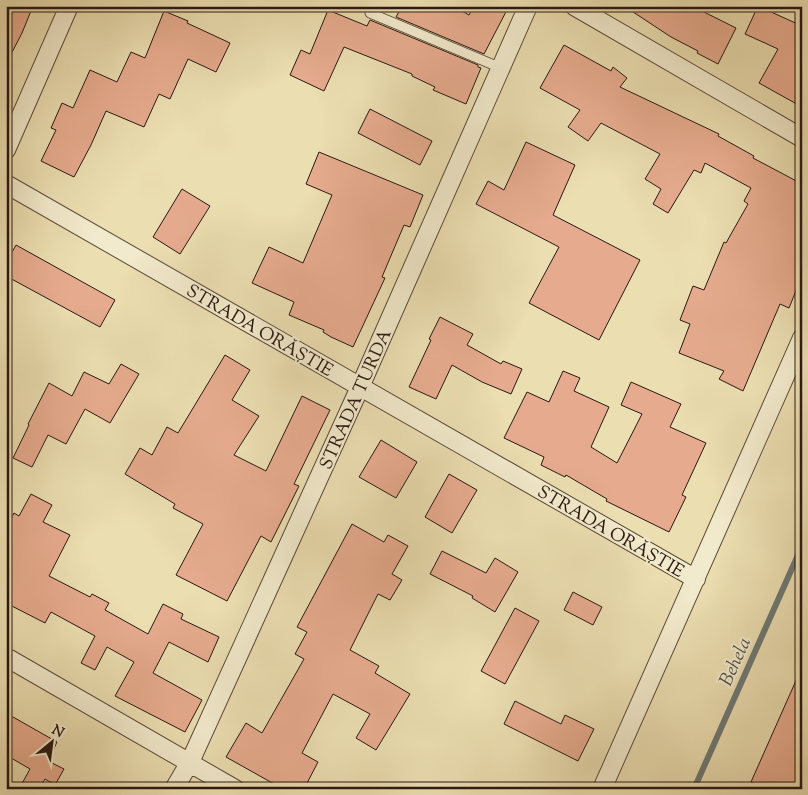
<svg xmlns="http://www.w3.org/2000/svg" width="808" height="795" font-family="'Sorts Mill Goudy',serif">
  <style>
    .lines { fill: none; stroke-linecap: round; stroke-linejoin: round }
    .stream { stroke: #6e7974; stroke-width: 6 }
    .building { fill: #e6ab8e; stroke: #2a1811 }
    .service-casing { stroke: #5a4a39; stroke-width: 11 }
    .minor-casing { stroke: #5a4a39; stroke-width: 20 }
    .service { stroke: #f2eacc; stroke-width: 9 }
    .minor { stroke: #f2eacc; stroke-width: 18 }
    .labels { text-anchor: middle; stroke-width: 4; stroke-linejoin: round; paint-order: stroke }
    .street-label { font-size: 18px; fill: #2a1811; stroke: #f2eacc }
    .water-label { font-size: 19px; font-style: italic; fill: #52514b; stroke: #f2eacc }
  </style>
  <rect width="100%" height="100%" fill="#ebdeb1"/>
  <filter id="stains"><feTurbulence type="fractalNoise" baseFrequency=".004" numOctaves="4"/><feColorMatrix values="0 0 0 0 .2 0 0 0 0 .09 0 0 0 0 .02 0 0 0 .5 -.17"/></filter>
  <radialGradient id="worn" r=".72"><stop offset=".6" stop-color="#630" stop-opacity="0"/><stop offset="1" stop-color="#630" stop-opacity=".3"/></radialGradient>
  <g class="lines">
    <!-- stream -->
    <path class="stream" d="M694,789L802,546"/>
  </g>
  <!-- building -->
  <path class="building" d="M6,6H33L22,33L6,64Z
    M402,6H453L469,15L474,6H509L484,54L396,17Z
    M624,6H692L736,28L718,64L697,53L698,51L671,37Z
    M758,6L802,26V107L759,83L778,49L745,34Z
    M328,10L367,26L370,20L478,65V67L481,68L466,104L433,90L435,87L412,76V74L344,47L324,91L290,75L301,50L310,54Z
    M164,11L188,21L187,23L230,43L216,72L188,59L170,99L159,94L144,127L106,111L91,145L74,177L41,161L56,130L51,128L62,103L73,108L90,70L117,82L131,52L145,58Z
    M564,45L611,71L613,67L627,78L620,87L719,134L718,136L754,156L753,158L802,184V276L789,308L780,304L743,391L719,379L724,371L679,353L690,324L680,320L693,286L704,290L724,242L726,243L748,204L744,201L751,188L705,163L701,173L694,170L668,213L653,204L661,189L645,179L660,154L601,123L588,141L568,127L580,110L540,88Z
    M370,109L432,141L420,165L358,133Z
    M526,142L575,165L553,215L640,260L599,340L529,303L559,247L476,204L488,181L504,190Z
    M319,152L423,195L410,227L404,225L382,277L385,278L353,347L331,337L323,332L324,330L289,315L294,302L252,283L269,247L303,263L332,195L306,184Z
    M182,189L210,206L180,254L153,237Z
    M16,245L115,300L100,327L6,276V263Z
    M440,317L473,334L467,345L501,364L503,361L522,369L511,394L482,382L452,365L436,399L409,387L431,340L429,339Z
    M225,355L250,370L232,400L259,416L234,455L266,471L302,396L330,410L294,484L299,486L271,542L261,536L227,601L176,575L203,524L173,508L175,504L125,474L140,448L152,455L167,427L178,433Z
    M121,364L139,374L110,423L85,409L66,444L48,435L32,467L13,458L29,425L28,424L49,383L72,396L84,372L109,384Z
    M563,371L580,378L574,391L609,407L591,447L617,463L642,414L621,405L631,382L681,404L670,427L706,443L682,495L686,497L669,532L606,501L607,499L566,475L565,477L541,465L544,457L504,438L527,392L549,402Z
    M381,440L417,462L396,498L359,477Z
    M449,474L477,490L452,533L425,517Z
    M31,494L52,505L43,522L70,535L49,576L90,597L92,594L109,603L105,610L148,634L163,604L183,614L181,619L219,637L208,662L169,642L153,673L202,700L185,732L115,696L134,662L107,647L95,670L81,663L95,636L51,612L45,623L6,603V529L14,513L19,516Z
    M352,524L384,542L388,535L408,546L392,574L402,580L390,600L378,594L350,650L379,666L375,673L410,694L376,750L356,738L370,714L333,694L302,753L318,762L304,789H283L226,757L246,723L262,733L304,659L295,654L307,632L297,627Z
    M442,551L486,573L495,558L518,572L495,612L472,598L473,596L430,574Z
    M573,592L602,607L593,625L564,610Z
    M515,608L539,621L505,684L481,671Z
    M802,667V789H766L751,782Z
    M515,701L561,724L565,715L594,729L578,761L504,724Z
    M6,713L57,742L48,761L64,769L55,785L45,779L39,789H19L30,769L6,755Z"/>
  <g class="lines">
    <!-- service casing -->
    <g class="service-casing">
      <path id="service" d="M370,13L501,68"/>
    </g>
    <!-- minor casing -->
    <g class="minor-casing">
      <path id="minor" d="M574,6L802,138
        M6,150L69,6
        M6,184L696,579
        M6,657L235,789
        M174,789L190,762L360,387L528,6
        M602,789L802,338"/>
    </g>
    <!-- service -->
    <use href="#service" class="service"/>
    <!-- minor -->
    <use href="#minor" class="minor"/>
  </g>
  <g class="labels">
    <!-- street labels -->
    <g class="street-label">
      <text transform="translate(260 330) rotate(30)" y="6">STRADA ORĂȘTIE</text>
      <text transform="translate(355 399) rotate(-66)" y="6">STRADA TURDA</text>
      <text transform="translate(611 531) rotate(30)" y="6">STRADA ORĂȘTIE</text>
    </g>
    <!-- water labels -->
    <g class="water-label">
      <text transform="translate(734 661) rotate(-66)" y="7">Behela</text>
    </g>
  </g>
  <!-- margin -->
  <rect width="808" height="795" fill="none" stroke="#ebdeb1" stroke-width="25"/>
  <rect x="8" y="8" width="793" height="780" fill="none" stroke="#2a1811" stroke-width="2.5"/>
  <rect x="12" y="12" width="783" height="770" fill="none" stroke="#2a1811"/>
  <!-- north arrow -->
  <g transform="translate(52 742) rotate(29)" stroke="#f2eacc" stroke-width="4" paint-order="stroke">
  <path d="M0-4L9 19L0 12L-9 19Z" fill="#2a1811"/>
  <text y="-8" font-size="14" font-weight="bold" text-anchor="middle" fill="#2a1811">N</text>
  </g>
  <rect width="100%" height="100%" filter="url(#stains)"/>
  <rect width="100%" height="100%" fill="url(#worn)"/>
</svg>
